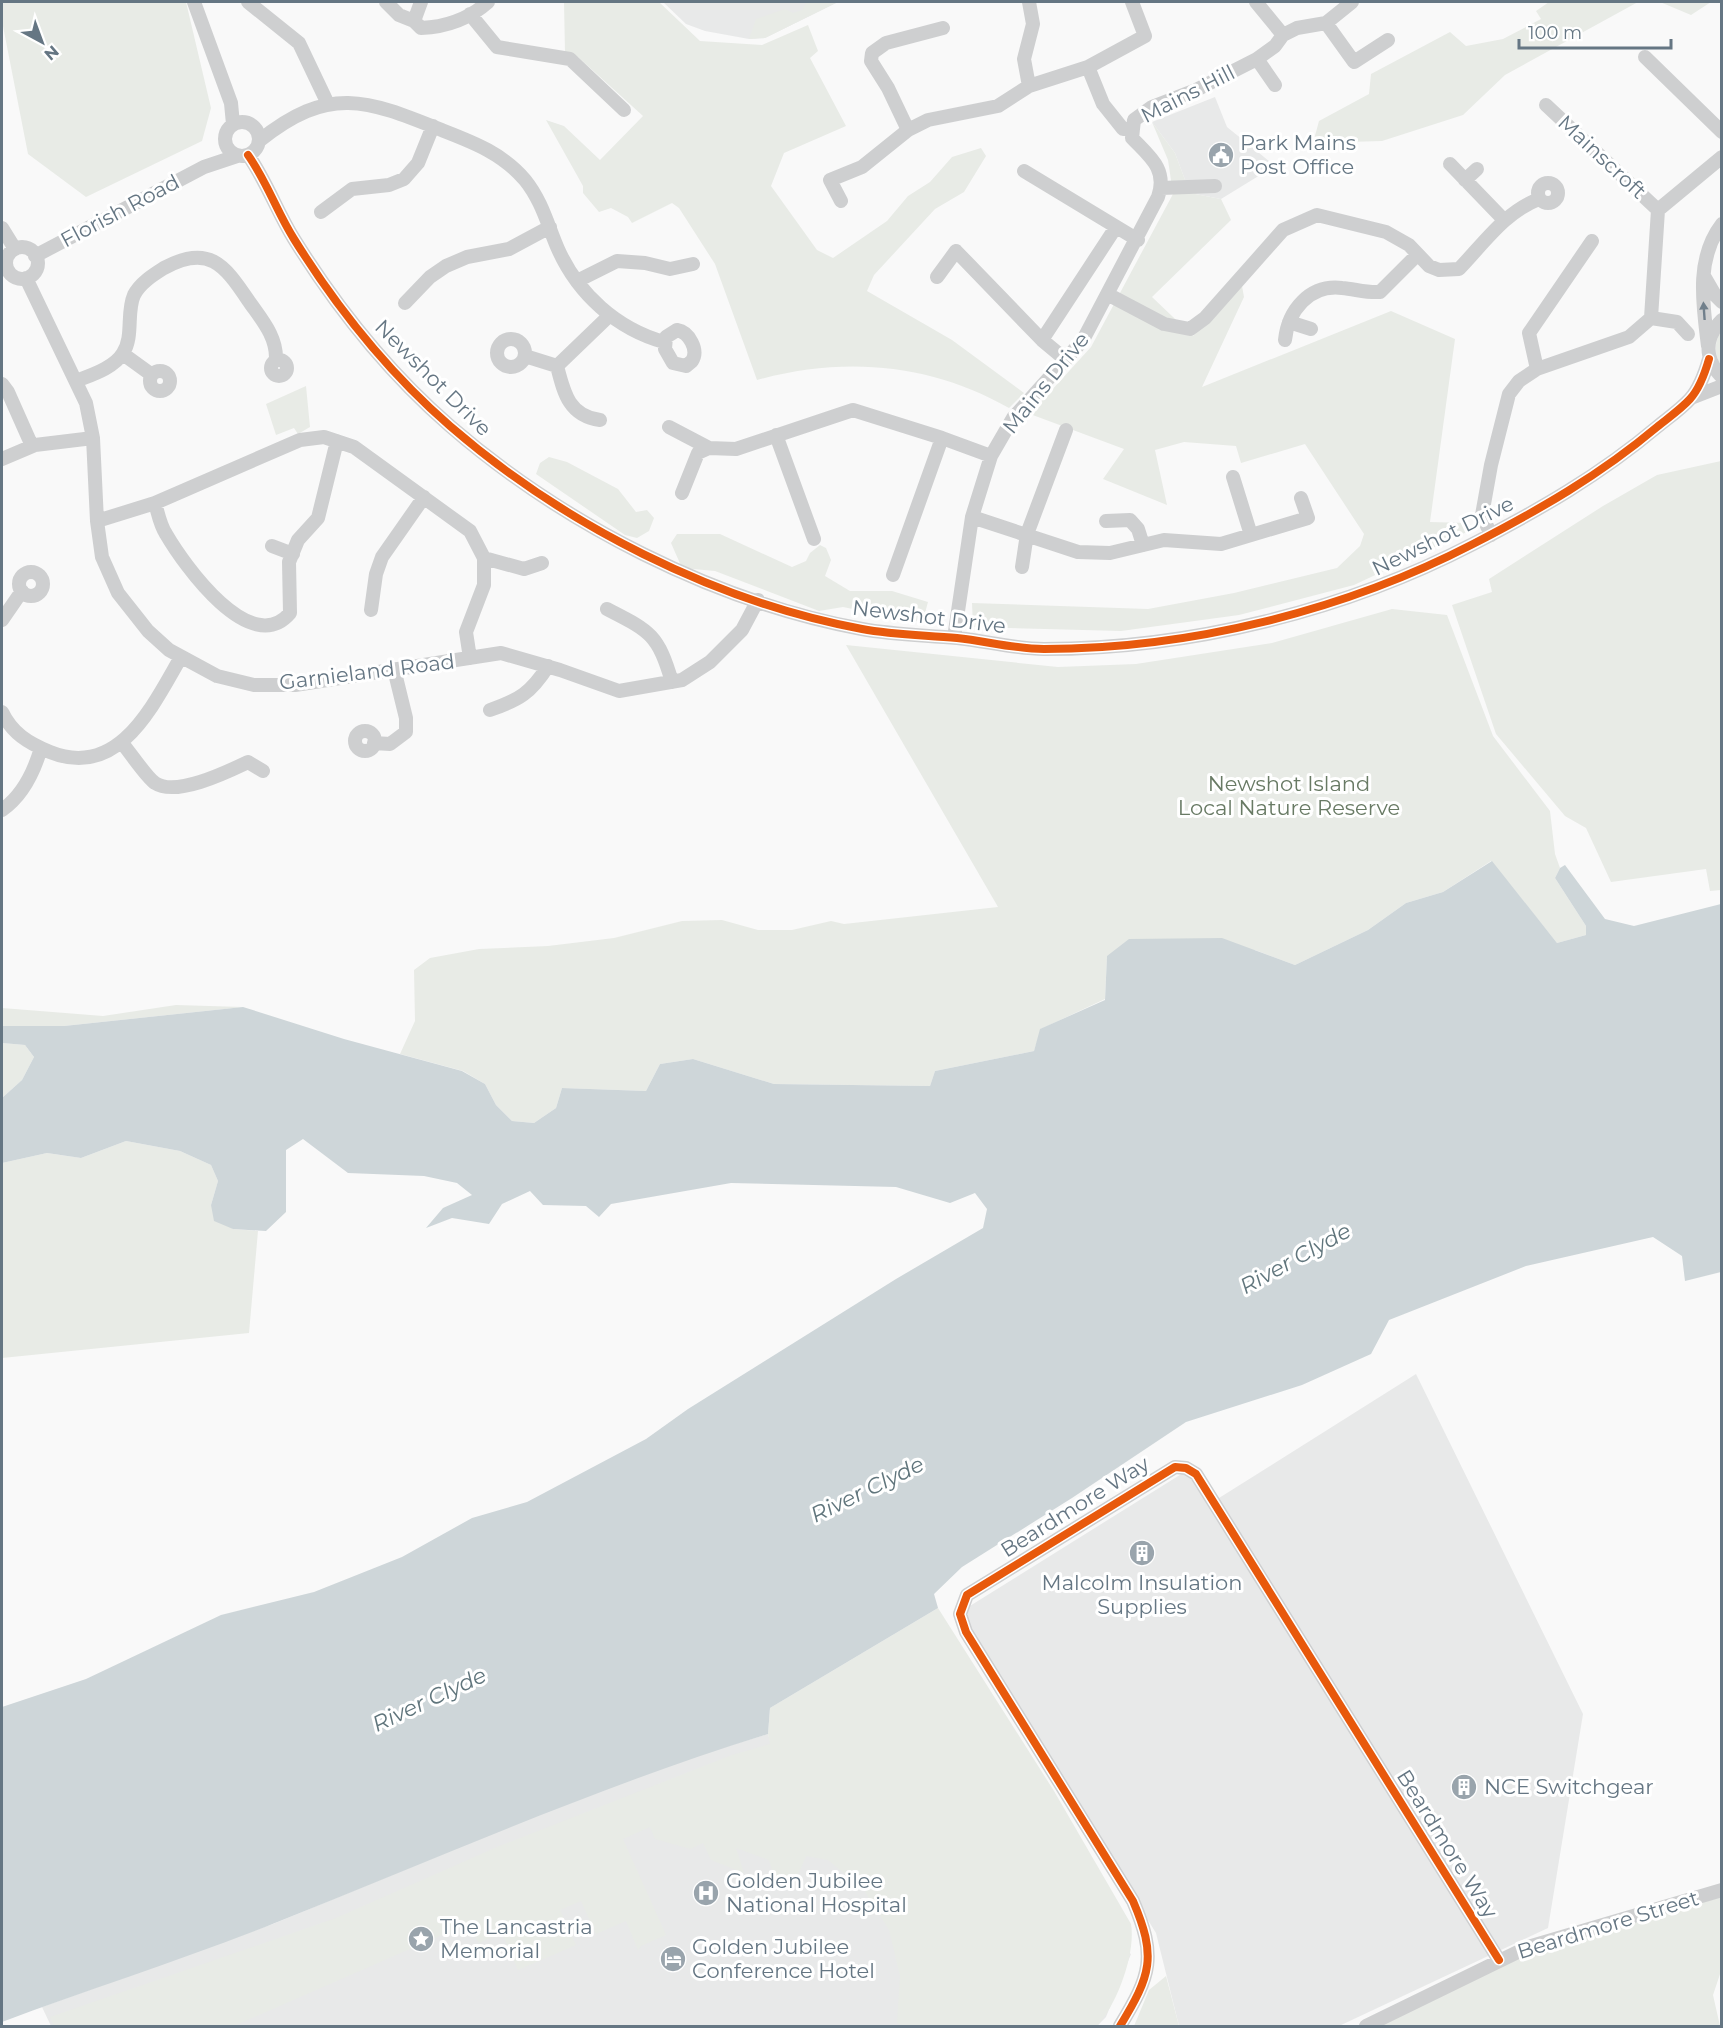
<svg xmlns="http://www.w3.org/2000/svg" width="1723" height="2028" font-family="Montserrat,sans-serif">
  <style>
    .built { fill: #e8e9e9 }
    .green { fill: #e8ebe6 }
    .water { fill: #ced6d9 }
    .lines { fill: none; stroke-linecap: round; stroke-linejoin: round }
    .minor { stroke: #cecfd0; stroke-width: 14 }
    .cycleway-casing { stroke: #fff; stroke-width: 11 }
    .cycleway { stroke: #e8590c; stroke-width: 8 }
    .oneway { fill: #707f8b }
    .labels { text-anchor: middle; stroke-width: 6; stroke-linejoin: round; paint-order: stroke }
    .street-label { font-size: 21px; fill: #657683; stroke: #fff }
    .poi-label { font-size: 21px; fill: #657683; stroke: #fff; text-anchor: start }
    .park-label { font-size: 21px; fill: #687a64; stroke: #fff }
    .water-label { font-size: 22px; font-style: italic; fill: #60757c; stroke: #fff }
  </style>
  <rect width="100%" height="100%" fill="#f9f9f9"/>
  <!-- built -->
  <path class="built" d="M663,2H838L765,38L749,39L705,31L686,24Z
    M1215,97L1227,127L1275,166L1221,199L1190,193L1175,153L1152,122Z
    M1416,1374L1583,1714L1548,1928L1339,2026H1179L1156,1933L957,1614L1183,1473L1219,1498Z
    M768,1734L774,1755L1131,1954L1106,2017L1097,2026H51L42,2007L273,1924L552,1809L685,1759Z"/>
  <!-- green -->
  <path class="green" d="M2,2H186L211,108L202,141L86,197L28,154L2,21Z
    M564,2H659L700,41L762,45L808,25L818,51L810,58L846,126L784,153L771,186L817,250L833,258L887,221L908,196L930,182L952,157L981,148L986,156L964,192L935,209L874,275L867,291L952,340L1024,393L1009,408C931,363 843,356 757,380L715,264L679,208L672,203L632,223L628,217L611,208L599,212L583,193V186L546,120L564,126L600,160L643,116L578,57L565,53Z
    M807,2H838L765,38L749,39L756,19L785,9L793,13L802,10Z
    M1549,2H1638L1505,75L1463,115L1382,141L1313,143L1319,121L1369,94L1371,74L1450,32L1466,46L1503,39L1541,19L1536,11Z
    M1660,2H1711L1691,15Z
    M1152,122L1175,153L1190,193L1221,199L1231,220L1152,297L1193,336L1242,286L1244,297L1202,387L1391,311L1455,339L1430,522L1468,523L1471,530L1354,585L1239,615L1121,631L973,627L972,603L1148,609L1234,593L1337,568L1360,546L1364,534L1305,444L1241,463L1236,446L1184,442L1155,450L1167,505L1103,479L1124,449L1030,414L1091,347L1173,194L1168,160Z
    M1721,331V366C1714,355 1714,342 1721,331Z
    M306,386L310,427L298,434L294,428L276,435L266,404Z
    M549,457L567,462L618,489L636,512L647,510L654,518L649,531L637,538L625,535L536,474L540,463Z
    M1721,461V890L1710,891L1706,869L1611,882L1586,828L1565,816L1496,734L1452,605L1492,592L1489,579L1603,506L1657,475Z
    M677,534H720L792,567L806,561L810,553L820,545L826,548L831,560L825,576L850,591H892L928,602L925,613L915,622L843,607L819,611L715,571L682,568L671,543Z
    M1392,609L1447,615L1493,736L1550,811L1555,854L1560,868L1555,878L1586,926V935L1557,943L1491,861L1443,892L1406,903L1368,930L1295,965L1255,950L1107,956L1105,999L1041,1029L1034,1051L935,1071L930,1086L774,1084L693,1059L660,1064L646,1091L562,1088L556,1108L534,1123L512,1121L496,1105L485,1084L463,1071L400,1054L415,1021L414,970L430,958L479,949L548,946L614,938L682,921L722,920L758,930H792L831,921L844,924L998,907L846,645L1058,667L1136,664L1272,643Z
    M176,1005L243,1007L64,1026H2V1008L103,1016Z
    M2,1043L25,1045L34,1057L22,1080L2,1098Z
    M126,1141L180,1151L211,1165L218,1181L211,1205L233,1229L258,1231L249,1333L2,1358V1163L47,1153L81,1158Z
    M938,1608L1054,1791L1131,1924C1136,1953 1117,2005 1097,2026H904L897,2023L900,1976L889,1930L864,1890L828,1860L806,1856L798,1875L776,1884L769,1860L736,1848L744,1873L711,1860L703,1843L690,1849L655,1839L650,1827L623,1839L666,1935L641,1946L638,1950L626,1921L596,1934L581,1901L560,1910L576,1945L518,1970L502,1933L479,1943L467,1924L234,2026H54L50,2017L336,1918L497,1847L732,1755L770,1744L768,1734L770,1708Z
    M1721,1897V1971L1713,1995L1720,2026H1376L1521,1957Z
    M1166,1976L1179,2026H1134L1149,1990Z"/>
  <!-- water -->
  <path class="water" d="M1492,861L1557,943L1586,935V926L1555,878L1560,868L1565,865L1605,919L1634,926L1721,904V1272L1685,1281L1682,1256L1653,1237L1526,1266L1389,1320L1371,1354L1302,1385L1186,1422L1072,1498L962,1567L934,1594L938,1608L770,1708L768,1734C599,1786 439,1858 275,1923C185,1959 92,1988 2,2022V1707L86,1679L221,1615L314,1592L402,1557L472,1518L527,1502L646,1439L688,1409L896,1279L983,1228L987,1209L975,1193L950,1203L896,1187L731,1183L611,1204L599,1217L586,1206L543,1205L530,1191L502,1204L489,1224L452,1218L426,1228L443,1208L472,1195L457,1183L424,1176L348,1173L303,1139L286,1150V1212L266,1231L233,1229L214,1221L211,1205L218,1181L211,1165L180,1151L126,1141L81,1158L47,1153L2,1163V1098L22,1080L34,1057L25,1045L2,1043V1026H64L243,1007L344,1039L462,1071L485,1084L496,1105L512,1121L534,1123L556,1108L562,1088L646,1091L660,1064L693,1059L774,1084L930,1086L935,1071L1034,1051L1040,1029L1105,1000L1107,956L1129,939L1222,938L1295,965L1368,930L1406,903L1443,892Z"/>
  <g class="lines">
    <!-- minor -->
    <path class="minor" d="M194,2L231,103L233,124
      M248,2L299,43L328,104
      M386,2L399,15L414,21L421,28C445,27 469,19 488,2
      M1029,2L1033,24L1024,59L1029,86
      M1256,2L1283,35
      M470,14L497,47L570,59L624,110
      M414,21L421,2
      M1326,23L1354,62L1388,40
      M1645,57L1722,132
      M1257,59L1275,85
      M1088,67L1145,36L1132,2
      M1546,105L1658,210
      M225 139a17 17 0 1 1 34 0a17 17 0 1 1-34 0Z
      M908,130L888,88L871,61L872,53L886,43L943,28
      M259,141C330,84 367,100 444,131C475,143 503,154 525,180C542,201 548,226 558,249C578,294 617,329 664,342
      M248,155C267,182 277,212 294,239C337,308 389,373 450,426C563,524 715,602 862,629C894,635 925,635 957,638C986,641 1015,649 1044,649C1189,649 1344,611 1473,544C1539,510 1600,475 1657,427C1668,418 1681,409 1690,399C1700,388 1705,373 1709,359
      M1450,164L1504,220
      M1024,171L1138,240
      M1465,180L1477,169
      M1538 193a10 10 0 1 1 20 0a10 10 0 1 1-20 0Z
      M1161,188L1215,186
      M841,201L830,180L862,167L908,130L928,120L998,106L1029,86L1088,67L1103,104L1123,129H1131
      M321,212L352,189L389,185L404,179L418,163L433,126
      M2,228L15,249
      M6 263a16 16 0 1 1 32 0a16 16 0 1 1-32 0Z
      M35,256L204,167L237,156
      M1704,276L1715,295L1722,302
      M937,277L956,251L1042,340L1116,227
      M26,278L86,403L93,438L97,521L102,557L118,593L148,631L169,650L217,676L254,685H295L501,653L560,670L619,691L682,680L710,662L742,630L758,600
      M577,281L617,261L645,263L670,269L693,264
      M1109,295L1164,324L1190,329L1205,318L1283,230L1317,215L1386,232L1409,245L1429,266L1439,270L1459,269C1484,243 1505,212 1539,199
      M405,303L430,277L446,266L467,257L509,249L550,227
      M1651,318L1677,322L1688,334
      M1722,320C1704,338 1704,359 1722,377
      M1289,322L1311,329
      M677,330C689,332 699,350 692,361L686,366L673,363L665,349L666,337Z
      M497 353a14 14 0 1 1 28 0a14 14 0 1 1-28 0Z
      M1042,340L1066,360
      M1285,340C1288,311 1309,284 1342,288C1355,289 1366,293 1380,292L1417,255
      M1708,346C1703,305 1695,259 1722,224
      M123,354L152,375
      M525,356L557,366
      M271 368a8 8 0 1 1 16 0a8 8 0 1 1-16 0Z
      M1537,369L1529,333L1592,241
      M150 381a10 10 0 1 1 20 0a10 10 0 1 1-20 0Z
      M76,381C91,375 114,368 123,353C134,336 126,313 134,295C140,283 153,275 164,268C208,244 224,264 248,300C261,319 277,336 276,360
      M2,384L8,392L32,446
      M1691,398L1722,386
      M600,420C569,416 564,393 557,366L610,315
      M669,427L709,448
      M776,435L814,539
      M2,459L35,445L93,438
      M1233,477L1251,535
      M682,493L698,453L709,448L736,449L853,410L942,438L991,456
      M155,503C158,513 160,525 166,534C184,565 251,659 290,613L289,562L298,540L318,518L337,441
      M972,517L1078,552L1110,553L1164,540L1221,544L1308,518L1301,498
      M97,521L155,503L300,440L324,437L354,447L470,531L484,558V585L466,632L470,658
      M1106,521L1130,520L1138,529L1143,545
      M1491,535L1482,515L1491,465L1509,394L1519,381L1537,369L1629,337L1651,318L1658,210L1722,157
      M272,546L293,554
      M484,558L524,569L542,563
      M1022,567L1027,534L1066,430
      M19 584a12 12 0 1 1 24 0a12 12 0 1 1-24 0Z
      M893,575L942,438
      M607,609C650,631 658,634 672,682
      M371,610L376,574L382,557L424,497
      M2,620L22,591
      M954,638L972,517L991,456L1013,418L1083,340L1158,197C1168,169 1149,156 1132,138L1134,120L1152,107L1196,90L1257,59L1275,46L1283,35L1297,28L1326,23L1352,2
      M490,710C519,700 531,693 548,666
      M2,712C12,733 28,743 50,752C119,780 153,705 181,657
      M355 741a10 10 0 1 1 20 0a10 10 0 1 1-20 0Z
      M122,743C129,751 147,778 155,783C176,797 227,772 248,762L263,771
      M374,743L390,744L406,732V718L394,669
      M2,810C22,796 34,772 41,748
      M1120,2026C1151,1975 1157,1957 1133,1901L966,1632L960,1614L967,1595L1175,1467L1186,1468L1196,1474L1499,1960
      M1366,2026L1528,1947L1722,1890"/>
    <!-- cycleway casing -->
    <g class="cycleway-casing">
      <path id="cycleway" d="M248,155C267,182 277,212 294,239C337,308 389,373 450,426C563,524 715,602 862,629C894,635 925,635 957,638C986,641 1015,649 1044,649C1189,649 1344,611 1473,544C1539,510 1600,475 1657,427C1668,418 1681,409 1690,399C1700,388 1705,373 1709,359
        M1120,2026C1151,1975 1157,1957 1133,1901L966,1632L960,1614L967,1595L1175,1467L1186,1468L1196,1474L1499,1960"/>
    </g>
    <!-- cycleway -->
    <use href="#cycleway" class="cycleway"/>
  </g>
  <!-- one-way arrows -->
  <defs><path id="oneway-solid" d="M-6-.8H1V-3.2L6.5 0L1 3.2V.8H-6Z" transform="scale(1.5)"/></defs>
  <use class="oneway" href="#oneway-solid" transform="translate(1704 311) rotate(-94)"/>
  <!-- icons -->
  <defs>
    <g id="civic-disc" transform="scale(1.35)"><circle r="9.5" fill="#99a4ac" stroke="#fff"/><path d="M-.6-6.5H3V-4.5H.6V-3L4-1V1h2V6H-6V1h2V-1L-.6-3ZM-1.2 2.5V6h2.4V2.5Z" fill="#fff"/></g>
    <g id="building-disc" transform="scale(1.35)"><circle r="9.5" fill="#99a4ac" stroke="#fff"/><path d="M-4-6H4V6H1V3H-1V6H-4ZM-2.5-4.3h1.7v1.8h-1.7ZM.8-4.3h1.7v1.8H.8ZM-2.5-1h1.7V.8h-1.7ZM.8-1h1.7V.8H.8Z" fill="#fff"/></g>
    <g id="hospital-disc" transform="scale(1.35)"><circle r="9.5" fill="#99a4ac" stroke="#fff"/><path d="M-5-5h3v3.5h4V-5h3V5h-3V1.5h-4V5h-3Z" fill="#fff"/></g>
    <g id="sight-disc" transform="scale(1.35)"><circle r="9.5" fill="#99a4ac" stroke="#fff"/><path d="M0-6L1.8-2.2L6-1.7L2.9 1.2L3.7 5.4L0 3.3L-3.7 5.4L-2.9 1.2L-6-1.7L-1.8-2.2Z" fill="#fff"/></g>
    <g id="hotel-disc" transform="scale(1.35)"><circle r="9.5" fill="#99a4ac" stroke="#fff"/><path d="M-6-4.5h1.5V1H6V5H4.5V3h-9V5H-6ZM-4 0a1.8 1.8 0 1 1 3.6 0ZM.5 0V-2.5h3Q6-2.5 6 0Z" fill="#fff"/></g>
  </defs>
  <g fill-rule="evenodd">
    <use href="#civic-disc" x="1221" y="155"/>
    <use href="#building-disc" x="1142" y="1553"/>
    <use href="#building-disc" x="1464" y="1787"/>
    <use href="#hospital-disc" x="706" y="1893"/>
    <use href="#sight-disc" x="421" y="1939"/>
    <use href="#hotel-disc" x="673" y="1959"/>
  </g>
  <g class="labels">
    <!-- street labels -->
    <g class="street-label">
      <text transform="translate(1188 94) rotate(-27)" y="7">Mains Hill</text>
      <text transform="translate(1602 157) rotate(43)" y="7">Mainscroft</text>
      <text transform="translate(120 211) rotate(-28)" y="7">Florish Road</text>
      <text transform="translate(433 378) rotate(45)" y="7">Newshot Drive</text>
      <text transform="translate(1046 383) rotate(-51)" y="7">Mains Drive</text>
      <text transform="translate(1443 536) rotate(-26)" y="7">Newshot Drive</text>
      <text transform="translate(929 617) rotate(7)" y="7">Newshot Drive</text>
      <text transform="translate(367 672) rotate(-7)" y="7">Garnieland Road</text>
      <text transform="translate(1075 1507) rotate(-32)" y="7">Beardmore Way</text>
      <text transform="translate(1447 1844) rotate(58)" y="7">Beardmore Way</text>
      <text transform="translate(1608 1925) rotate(-17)" y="7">Beardmore Street</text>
    </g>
    <!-- poi labels -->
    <g class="poi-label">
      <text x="1240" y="150">Park Mains<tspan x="1240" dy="24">Post Office</tspan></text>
      <text x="1142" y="1590" text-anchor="middle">Malcolm Insulation<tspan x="1142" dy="24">Supplies</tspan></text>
      <text x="1484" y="1794">NCE Switchgear</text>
      <text x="726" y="1888">Golden Jubilee<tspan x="726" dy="24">National Hospital</tspan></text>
      <text x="440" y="1934">The Lancastria<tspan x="440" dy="24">Memorial</tspan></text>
      <text x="692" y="1954">Golden Jubilee<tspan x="692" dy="24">Conference Hotel</tspan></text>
    </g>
    <!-- park labels -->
    <g class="park-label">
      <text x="1289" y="791">Newshot Island<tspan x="1289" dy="24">Local Nature Reserve</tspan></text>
    </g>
    <!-- water labels -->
    <g class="water-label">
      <text transform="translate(1295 1258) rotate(-29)" y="8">River Clyde</text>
      <text transform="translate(867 1489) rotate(-26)" y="8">River Clyde</text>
      <text transform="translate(429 1699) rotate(-25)" y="8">River Clyde</text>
    </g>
  </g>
  <!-- border -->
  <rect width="1723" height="2028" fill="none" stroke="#657683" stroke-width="6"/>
  <!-- north arrow -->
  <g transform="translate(42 42) rotate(139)" stroke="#ffffff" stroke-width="4.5" paint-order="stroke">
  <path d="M0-4.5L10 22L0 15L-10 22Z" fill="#657683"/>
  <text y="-9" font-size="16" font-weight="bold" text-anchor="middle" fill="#657683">N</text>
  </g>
  <!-- scale -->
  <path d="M1519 39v9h152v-9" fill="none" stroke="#657683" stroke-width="3"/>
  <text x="1528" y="39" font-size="18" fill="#657683" stroke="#ffffff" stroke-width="4.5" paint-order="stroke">100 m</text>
</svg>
